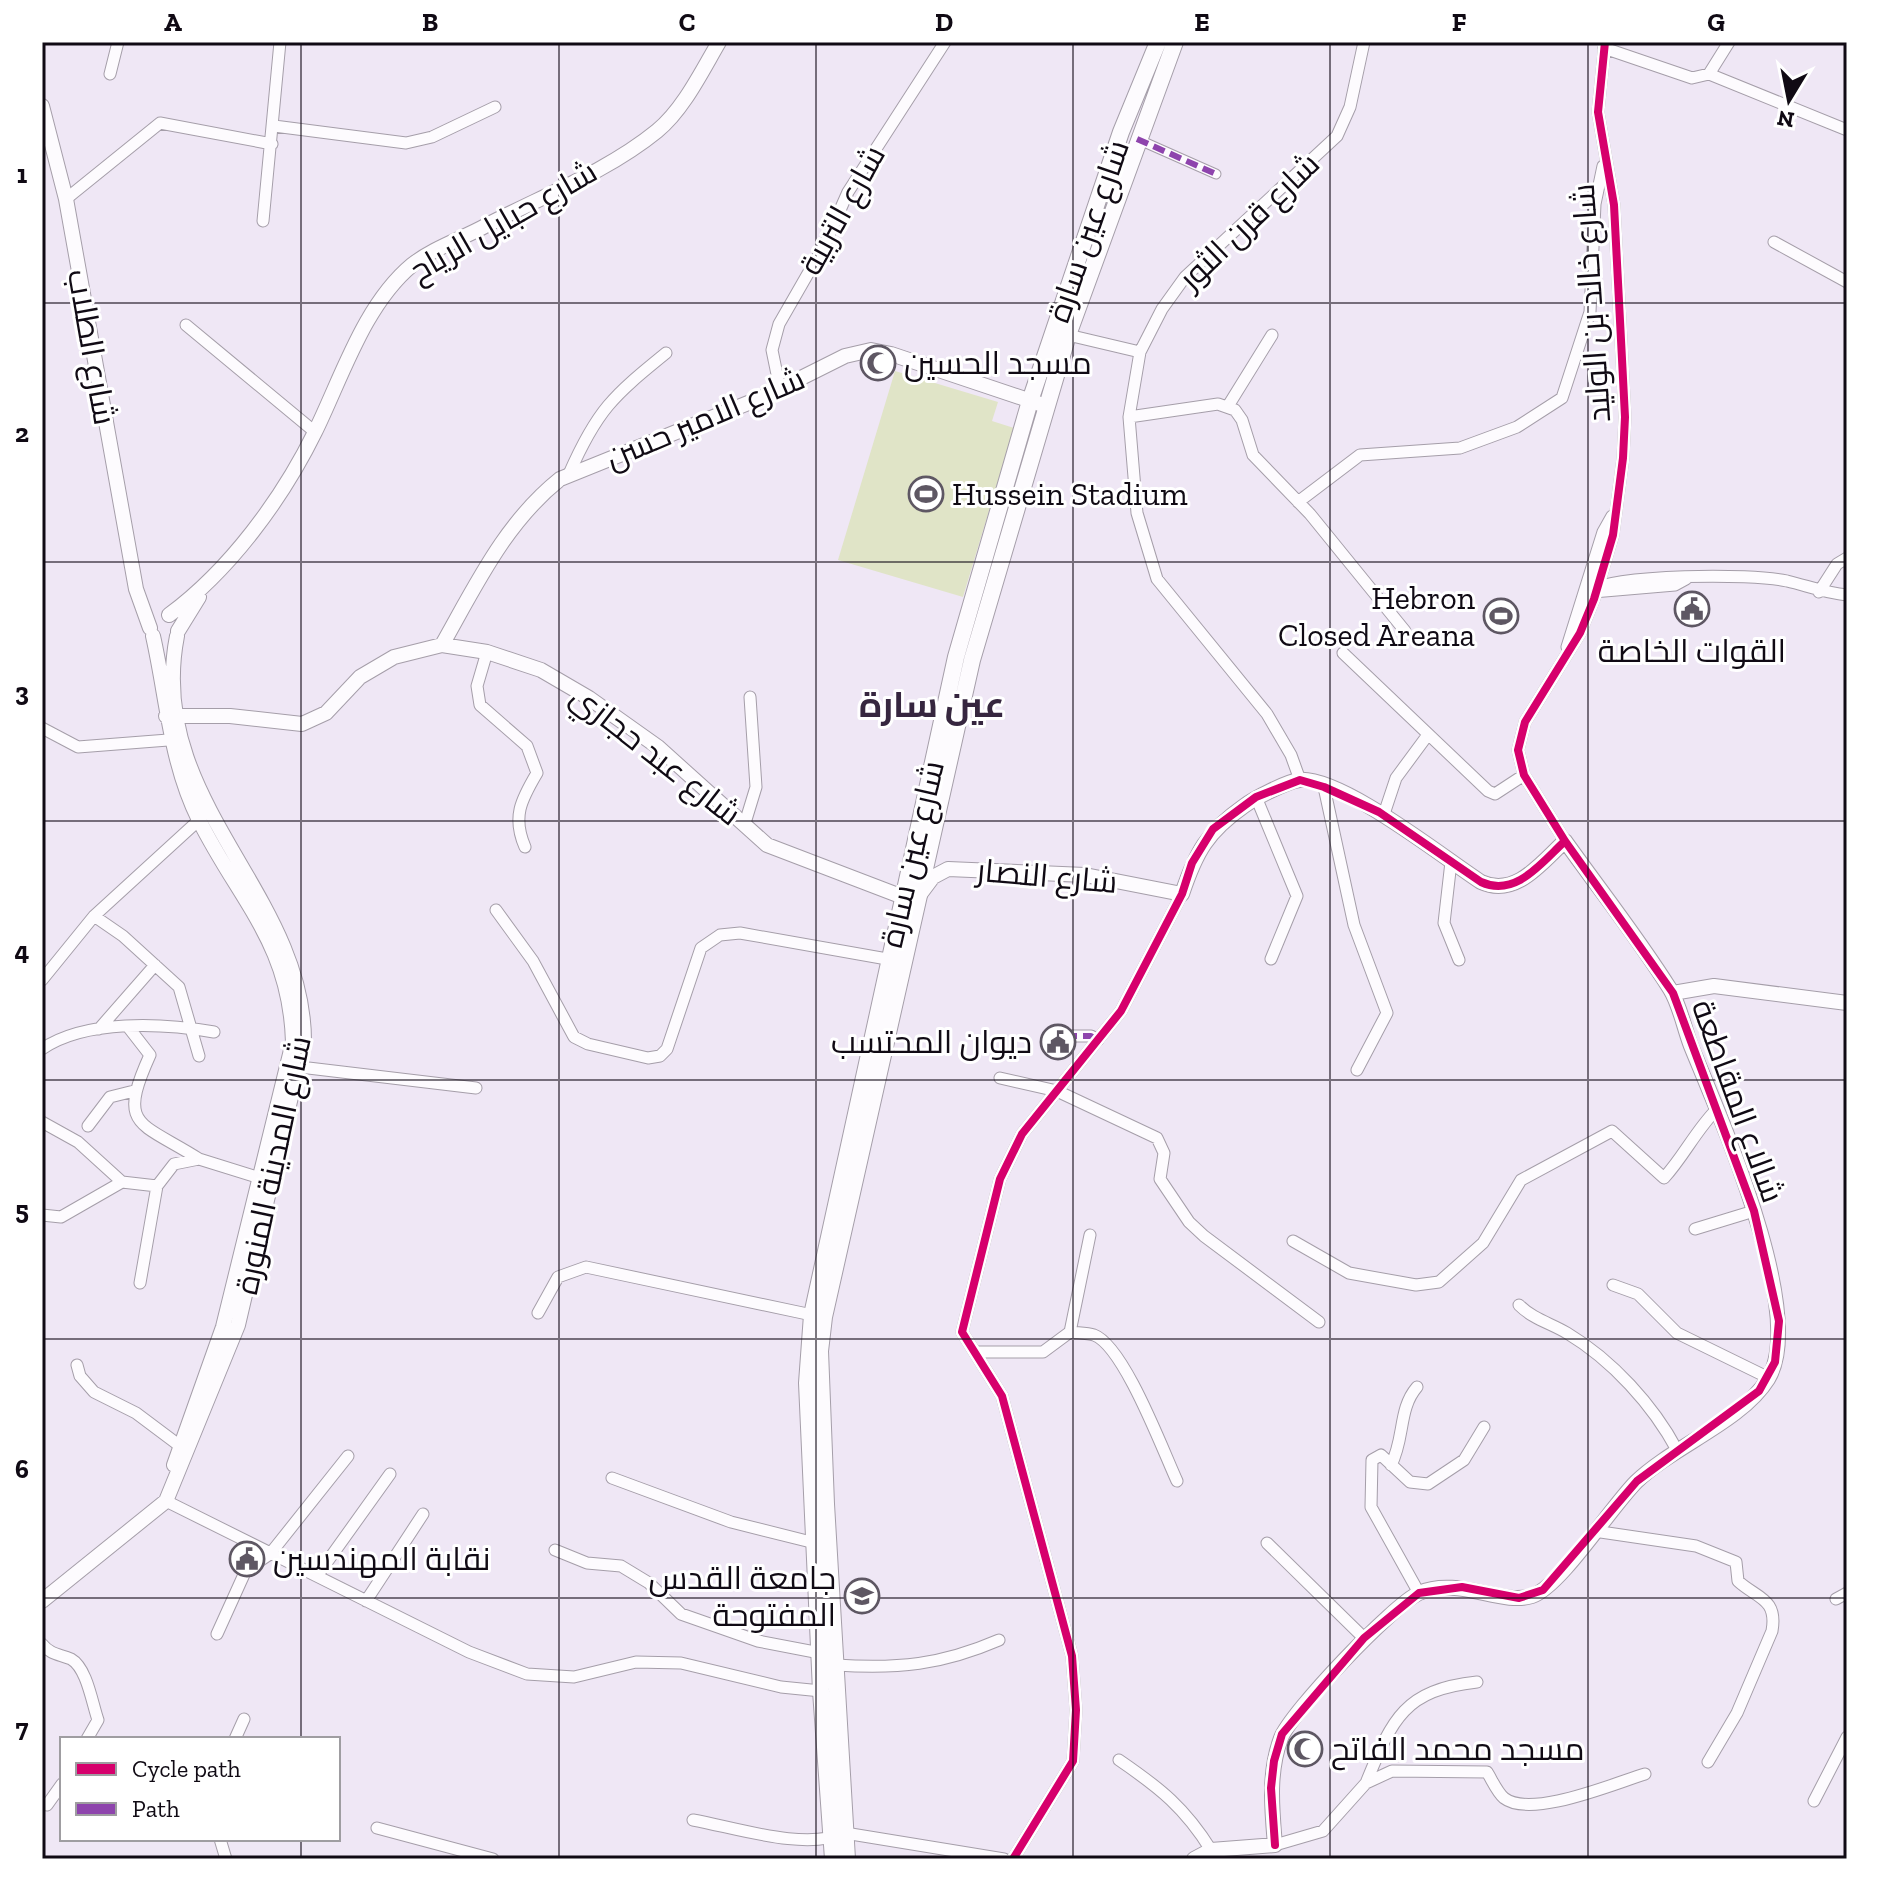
<svg xmlns="http://www.w3.org/2000/svg" width="1889" height="1901" font-family="'Zilla Slab',Cairo,serif">
  <style>
    .green { fill: #e0e4c7 }
    .lines { fill: none; stroke-linecap: round; stroke-linejoin: round }
    .pedestrian-casing { stroke: #a59ea9; stroke-width: 11 }
    .minor-casing { stroke: #a59ea9; stroke-width: 13 }
    .tertiary-casing { stroke: #a59ea9; stroke-width: 16 }
    .secondary-casing { stroke: #a59ea9; stroke-width: 18 }
    .pedestrian { stroke: #fdfbfe; stroke-width: 9 }
    .minor { stroke: #fdfbfe; stroke-width: 11 }
    .tertiary { stroke: #fdfbfe; stroke-width: 14 }
    .secondary { stroke: #fdfbfe; stroke-width: 16 }
    .quiet { stroke: #8e44ad; stroke-width: 6; stroke-dasharray: 12 6; stroke-linecap: butt }
    .cycleway-casing { stroke: #fff; stroke-width: 13 }
    .cycleway { stroke: #d6006c; stroke-width: 8 }
    .grid { fill: none; stroke: #100a14; stroke-width: 2; stroke-opacity: 0.55 }
    .labels { text-anchor: middle; stroke-width: 6; stroke-linejoin: round; paint-order: stroke }
    .street-label { font-size: 32px; fill: #100a14; stroke: #fff }
    .poi-label { font-size: 32px; fill: #100a14; stroke: #fff; text-anchor: start }
    .quarter-label { font-size: 36px; font-weight: bold; fill: #36263f; stroke: #fff }
    .neatline { fill: none; stroke: #100a14; stroke-width: 3 }
    .grid-label { font-size: 26px; text-anchor: middle; font-weight: bold; fill: #100a14 }
  </style>
  <rect width="100%" height="100%" fill="#efe7f5"/>
  <!-- green -->
  <path class="green" d="M895,371L998,402L992,421L1014,428L963,597L838,560Z"/>
  <g class="lines">
    <!-- pedestrian casing -->
    <g class="pedestrian-casing">
      <path id="pedestrian" d="M1137,139L1216,174"/>
    </g>
    <!-- minor casing -->
    <g class="minor-casing">
      <path id="minor" d="M1604,48L1692,78L1709,74L1729,42
        M110,74L118,42
        M1709,74L1847,130
        M274,126L406,143L432,137L495,107
        M66,199L160,123L272,144
        M263,221L280,42
        M1774,242L1847,282
        M186,325L315,432
        M1068,335L1140,352
        M780,389L772,350L779,324L825,244L848,192L945,42
        M1228,406L1272,335
        M1129,417L1218,404L1235,410L1242,420L1253,455L1310,514L1405,631
        M569,474C597,410 613,396 666,353
        M1298,502L1360,455L1460,448L1517,427L1562,398L1590,312L1595,204L1603,166
        M1587,591C1619,574 1749,573 1787,581C1808,586 1825,593 1847,595
        M1593,592L1675,585L1686,579
        M1819,592L1837,564L1847,558
        M1567,647L1603,532L1612,516
        M487,652L477,686L480,705L527,746L537,773C521,800 512,817 525,847
        M1343,653L1488,791L1495,794L1524,775
        M42,728L78,747L181,739
        M1300,780L1291,755L1267,714L1157,579L1137,513L1129,417L1140,352L1162,309L1185,277L1337,136L1350,107L1364,42
        M1324,787L1354,925L1387,1013L1357,1070
        M1256,797L1297,896L1271,959
        M1384,814L1396,778L1427,736
        M745,823L756,787L750,697
        M1565,841L1524,775L1518,750L1525,722L1580,633L1594,599L1613,535L1623,458L1625,417L1614,205L1598,112L1605,42
        M1451,862L1444,923L1459,960
        M496,910L533,961L574,1037L588,1044L648,1058L660,1056L667,1049L701,948L720,935L740,933L887,959
        M94,916L123,936L179,987L199,1056
        M42,980L94,916L199,820
        M129,1028L150,1055C117,1128 139,1121 199,1159
        M99,1029L155,965
        M1065,1036H1091L1098,1040
        M42,1049C86,1019 163,1023 214,1032
        M300,1067L476,1088
        M1000,1078L1057,1091L1157,1138L1164,1153L1160,1179L1189,1222L1204,1236L1319,1322
        M42,1122L78,1142L122,1182
        M88,1126L110,1097L134,1091
        M42,1215L61,1217L122,1182L157,1186
        M1695,1229L1754,1211
        M1293,1241L1349,1273L1416,1285L1439,1282L1483,1243L1521,1180L1612,1131L1664,1178C1684,1156 1696,1130 1717,1109
        M140,1283L157,1186L174,1164L199,1159L260,1178
        M1613,1285L1638,1294L1677,1333L1769,1378
        M1519,1305C1533,1319 1550,1323 1567,1333C1612,1360 1653,1405 1677,1450
        M538,1313L558,1277L586,1267L812,1315
        M1070,1332L1090,1235
        M977,1352H1043L1070,1332C1077,1333 1087,1333 1094,1335C1124,1346 1163,1451 1177,1481
        M77,1365L80,1376L94,1392L136,1413L180,1446
        M1391,1465C1405,1438 1398,1409 1417,1387
        M612,1478L731,1522L815,1543
        M166,1501L469,1652L527,1674L574,1677L636,1662L681,1663L781,1687L821,1691
        M1594,1531L1696,1546L1736,1562L1738,1581C1756,1598 1778,1598 1772,1631L1737,1713L1708,1762
        M1267,1543L1364,1638
        M555,1550L587,1563L621,1566L649,1583L681,1614L758,1641L820,1653
        M317,1576L390,1474
        M1419,1593L1371,1507L1372,1460L1381,1455L1410,1482L1428,1484L1464,1460L1484,1427
        M1836,1599L1847,1593
        M366,1601L423,1514
        M217,1634L246,1570L270,1554L348,1456
        M42,1644C51,1655 59,1654 71,1659C87,1668 92,1703 98,1720L87,1739
        M836,1665C898,1669 941,1665 999,1640
        M235,1739L244,1719
        M1119,1760C1160,1788 1185,1808 1211,1850
        M1366,1783C1392,1720 1403,1690 1477,1682
        M1814,1801L1847,1737
        M47,1805L62,1784
        M693,1820C737,1828 805,1851 845,1833L1004,1859
        M377,1828L493,1859
        M220,1839L226,1859
        M1275,1845L1323,1831L1366,1783L1392,1771L1487,1772C1492,1780 1497,1792 1504,1798C1531,1819 1615,1783 1645,1774
        M1013,1859L1073,1761L1076,1710L1072,1656L1002,1396L962,1332L1000,1179L1022,1134L1121,1011L1182,894"/>
    </g>
    <!-- tertiary casing -->
    <g class="tertiary-casing">
      <path id="tertiary" d="M42,106L66,199L136,589L150,628
        M169,615C230,570 282,499 315,432C342,377 364,305 412,265C433,248 464,238 487,225C543,196 608,171 657,131C683,110 702,71 719,42
        M178,631L199,597
        M153,636C167,698 170,762 199,820C240,902 290,943 293,1042L223,1327L174,1465
        M442,645C476,585 505,523 560,479L763,397L845,356L871,350L891,354L1046,406
        M166,716H230L302,724L326,713L360,677L394,657L442,645L487,652L541,670L589,698L658,747L767,845L903,897L921,893L933,877L948,869L1085,875L1182,894C1196,852 1207,832 1244,806C1255,798 1286,782 1299,780C1341,776 1444,858 1481,882C1516,898 1542,862 1565,841C1600,890 1638,938 1670,989C1680,1005 1684,1028 1691,1046C1719,1115 1808,1314 1768,1379C1741,1422 1673,1446 1636,1482C1611,1507 1560,1587 1532,1596C1501,1606 1458,1576 1419,1593C1393,1605 1291,1712 1281,1738C1268,1773 1272,1809 1275,1845L1211,1850L1194,1859
        M1673,993L1714,986L1847,1003
        M42,1601L166,1501L238,1325L304,1041C304,892 145,800 177,636"/>
    </g>
    <!-- secondary casing -->
    <g class="secondary-casing">
      <path id="secondary" d="M833,1859L821,1691L807,1383L812,1315L956,657L1030,401L1121,132L1158,42
        M847,1859L826,1504L820,1351L824,1317L972,660L1068,335L1175,42"/>
    </g>
    <!-- pedestrian -->
    <use href="#pedestrian" class="pedestrian"/>
    <!-- minor -->
    <use href="#minor" class="minor"/>
    <!-- tertiary -->
    <use href="#tertiary" class="tertiary"/>
    <!-- secondary -->
    <use href="#secondary" class="secondary"/>
    <!-- quiet -->
    <path class="quiet" d="M1137,139L1216,174
      M1065,1036H1091L1098,1040"/>
    <!-- cycleway casing -->
    <g class="cycleway-casing">
      <path id="cycleway" d="M1275,1845L1271,1788L1274,1761L1282,1734L1364,1638L1419,1593L1462,1587L1519,1598L1543,1590L1637,1481L1759,1391L1775,1362L1779,1321L1754,1211L1673,993L1565,841L1524,775L1518,750L1525,722L1580,633L1594,599L1613,535L1623,458L1625,417L1614,205L1598,112L1605,42
        M1013,1859L1073,1761L1076,1710L1072,1656L1002,1396L962,1332L1000,1179L1022,1134L1121,1011L1182,894L1192,863L1213,829L1256,797L1300,780L1324,787L1379,812L1481,882C1516,898 1542,862 1565,841"/>
    </g>
    <!-- cycleway -->
    <use href="#cycleway" class="cycleway"/>
  </g>
  <!-- grid -->
  <path class="grid" d="M301,42V1739M559,42V1859M816,42V1859M1073,42V1859M1330,42V1859M1588,42V1859M42,303H1847M42,562H1847M42,821H1847M42,1080H1847M42,1339H1847M42,1598H1847M301,1839V1859"/>
  <!-- icons -->
  <defs>
    <g id="mosque-ring" transform="scale(1.8)"><circle r="9.5" fill="#fff" stroke="#5e5763" stroke-width="1.5"/><path d="M3.5-4.9A6 6 0 1 0 3.5 4.9A5 5 0 1 1 3.5-4.9Z" fill="#5e5763"/></g>
    <g id="stadium-ring" transform="scale(1.8)"><circle r="9.5" fill="#fff" stroke="#5e5763" stroke-width="1.5"/><path d="M0-5a6.5 5 0 1 0 0 10a6.5 5 0 1 0 0-10ZM-3.5-1.8h7v3.6h-7Z" fill="#5e5763"/></g>
    <g id="civic-ring" transform="scale(1.8)"><circle r="9.5" fill="#fff" stroke="#5e5763" stroke-width="1.5"/><path d="M-.6-6.5H3V-4.5H.6V-3L4-1V1h2V6H-6V1h2V-1L-.6-3ZM-1.2 2.5V6h2.4V2.5Z" fill="#5e5763"/></g>
    <g id="university-ring" transform="scale(1.8)"><circle r="9.5" fill="#fff" stroke="#5e5763" stroke-width="1.5"/><path d="M0-5L7-2L0 1L-7-2ZM-4 1L0 2.5L4 1V4Q0 6-4 4Z" fill="#5e5763"/></g>
  </defs>
  <g fill-rule="evenodd">
    <use href="#mosque-ring" x="878" y="363"/>
    <use href="#stadium-ring" x="926" y="494"/>
    <use href="#civic-ring" x="1692" y="609"/>
    <use href="#stadium-ring" x="1501" y="616"/>
    <use href="#civic-ring" x="1058" y="1042"/>
    <use href="#civic-ring" x="247" y="1559"/>
    <use href="#university-ring" x="862" y="1596"/>
    <use href="#mosque-ring" x="1305" y="1749"/>
  </g>
  <g class="labels">
    <!-- street labels -->
    <g class="street-label">
      <text transform="translate(842 210) rotate(-61)" y="11">شارع التربية</text>
      <text transform="translate(503 221) rotate(-30)" y="11">شارع حبايل الرياح</text>
      <text transform="translate(1249 221) rotate(-44)" y="11">شارع قرن الثور</text>
      <text transform="translate(1088 231) rotate(-71)" y="11">شارع عين سارة</text>
      <text transform="translate(1591 303) rotate(-94)" y="11">شارع خالد بن الوليد</text>
      <text transform="translate(92 347) rotate(80)" y="11">شارع الطلاب</text>
      <text transform="translate(705 418) rotate(-23)" y="11">شارع الامير حسن</text>
      <text transform="translate(656 755) rotate(38)" y="11">شارع عبد حجازي</text>
      <text transform="translate(912 854) rotate(-77)" y="11">شارع عين سارة</text>
      <text transform="translate(1047 876) rotate(5)" y="11">شارع النصار</text>
      <text transform="translate(1738 1101) rotate(70)" y="11">شالاع المقاطعة</text>
      <text transform="translate(273 1165) rotate(-78)" y="11">شارع المدينة المنورة</text>
    </g>
    <!-- poi labels -->
    <g class="poi-label">
      <text x="904" y="374">مسجد الحسين</text>
      <text x="952" y="505">Hussein Stadium</text>
      <text x="1475" y="609" text-anchor="end">Hebron<tspan x="1475" dy="37">Closed Areana</tspan></text>
      <text x="1692" y="662" text-anchor="middle">القوات الخاصة</text>
      <text x="1032" y="1053" text-anchor="end">ديوان المحتسب</text>
      <text x="273" y="1570">نقابة المهندسين</text>
      <text x="836" y="1589" text-anchor="end">جامعة القدس<tspan x="836" dy="37">المفتوحة</tspan></text>
      <text x="1331" y="1760">مسجد محمد الفاتح</text>
    </g>
    <!-- quarter labels -->
    <g class="quarter-label">
      <text x="932" y="717">عين سارة</text>
    </g>
  </g>
  <!-- border -->
  <rect width="1889" height="1901" fill="none" stroke="#ffffff" stroke-width="88"/>
  <!-- legend -->
  <rect x="60" y="1737" width="280" height="104" fill="#ffffff" stroke="#9f9da1" stroke-width="2"/>
  <rect x="76" y="1763" width="40" height="12" fill="#d6006c" stroke="#9f9da1" stroke-width="2"/>
  <text x="132" y="1777" font-size="24" fill="#100a14">Cycle path</text>
  <rect x="76" y="1803" width="40" height="12" fill="#8e44ad" stroke="#9f9da1" stroke-width="2"/>
  <text x="132" y="1817" font-size="24" fill="#100a14">Path</text>
  <!-- north arrow -->
  <g transform="translate(1789 100) rotate(190)" stroke="#ffffff" stroke-width="6" paint-order="stroke">
  <path d="M0-6L14 30L0 20L-14 30Z" fill="#100a14"/>
  <text y="-12" font-size="22" font-weight="bold" text-anchor="middle" fill="#100a14">N</text>
  </g>
  <rect x="44" y="44" width="1801" height="1813" class="neatline"/>
  <g class="grid-label">
    <text x="173" y="31">A</text>
    <text x="430" y="31">B</text>
    <text x="687" y="31">C</text>
    <text x="944" y="31">D</text>
    <text x="1202" y="31">E</text>
    <text x="1459" y="31">F</text>
    <text x="1716" y="31">G</text>
    <text x="22" y="183">1</text>
    <text x="22" y="442">2</text>
    <text x="22" y="701">3</text>
    <text x="22" y="960">4</text>
    <text x="22" y="1219">5</text>
    <text x="22" y="1478">6</text>
    <text x="22" y="1737">7</text>
  </g>
</svg>
